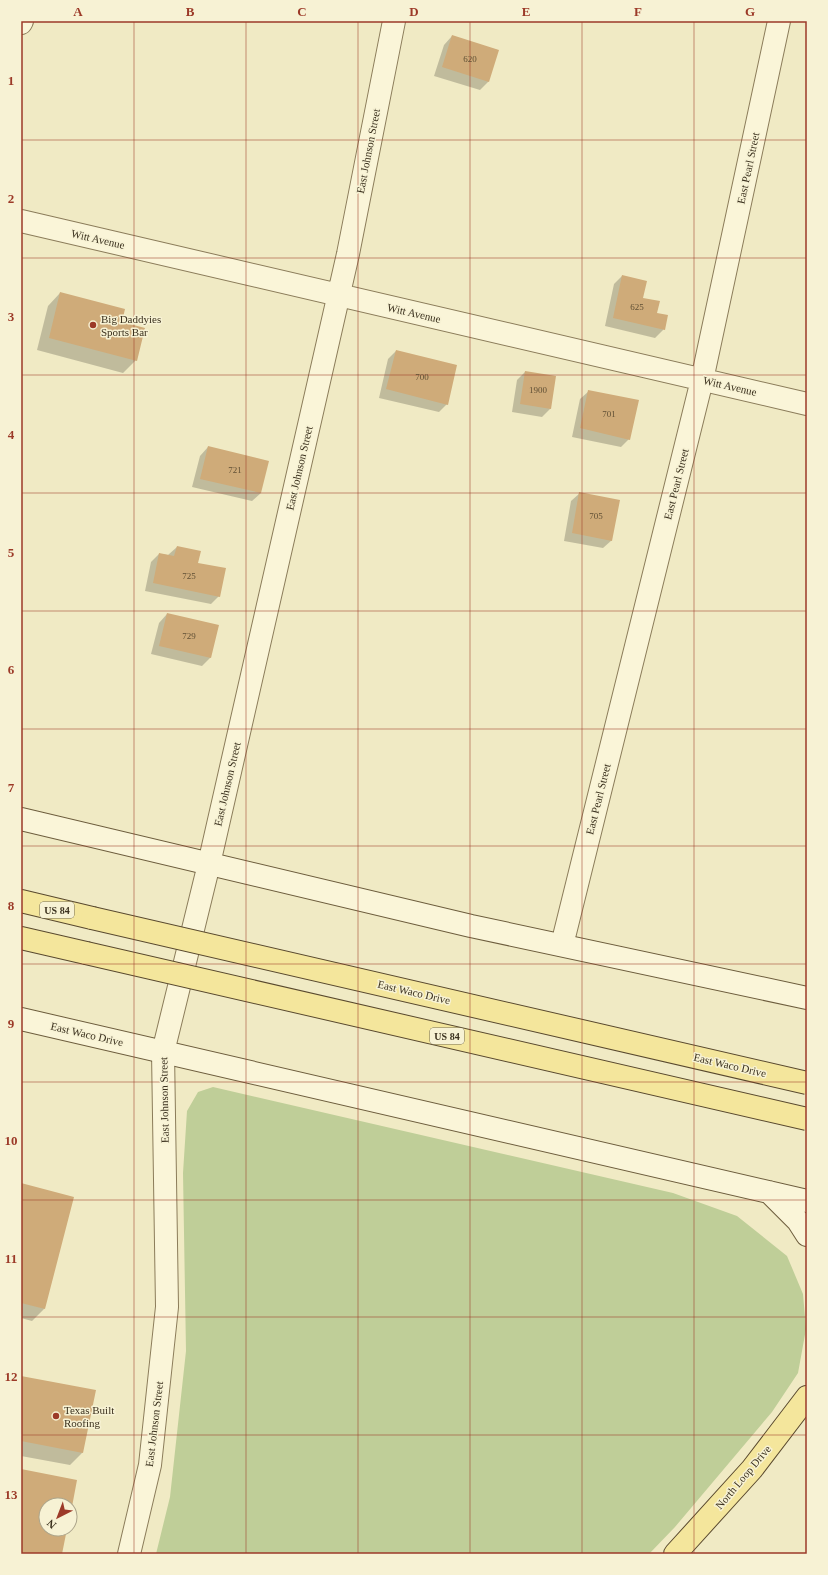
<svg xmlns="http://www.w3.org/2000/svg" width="828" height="1575" font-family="Georgia,serif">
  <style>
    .green { fill: #bfce98 }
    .shadow { fill: #0003 }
    .building { fill: #cfab79 }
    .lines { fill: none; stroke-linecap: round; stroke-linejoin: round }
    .street-casing { stroke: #8b7c5a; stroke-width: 24 }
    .secondary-casing { stroke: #6d5d3d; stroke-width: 24 }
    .primary-casing { stroke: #59492e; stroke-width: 24 }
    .street { stroke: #faf5d8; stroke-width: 22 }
    .secondary { stroke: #faf5d8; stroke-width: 22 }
    .primary { stroke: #f4e69c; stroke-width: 22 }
    .primary-bridge-casing { stroke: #59492e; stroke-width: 24; stroke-linecap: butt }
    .primary-bridge { stroke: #f4e69c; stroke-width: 22 }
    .grid { fill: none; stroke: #9c3a28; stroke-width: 1; stroke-opacity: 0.55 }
    .poi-dot { fill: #9c3a28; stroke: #f7f2d4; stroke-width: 1.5 }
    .labels { text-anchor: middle; stroke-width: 3; stroke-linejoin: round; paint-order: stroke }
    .number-label { font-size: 9px; fill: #605035 }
    .shield { fill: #f7f2d4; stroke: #736b55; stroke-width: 1 }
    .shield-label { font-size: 10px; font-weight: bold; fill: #3b311e }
    .street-label { font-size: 11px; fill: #3b311e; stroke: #f7f2d4 }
    .poi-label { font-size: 11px; fill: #3b311e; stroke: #f7f2d4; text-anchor: start }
    .neatline { fill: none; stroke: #9c3a28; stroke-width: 1.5 }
    .grid-label { font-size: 13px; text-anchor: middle; font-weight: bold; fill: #9c3a28 }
  </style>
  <rect width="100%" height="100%" fill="#f0eac4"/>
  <!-- green -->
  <path class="green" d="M213,1087L673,1193L737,1216L787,1256L803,1294L806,1329L798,1373L772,1412L675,1527L649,1554H156L170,1497L186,1351L183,1173L187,1111L198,1092Z"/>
  <!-- shadow -->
  <path class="shadow" d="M452,36L497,50L488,82L480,90L434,76L444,45Z
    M622,276L656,314L664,329L655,338L605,326L614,284Z
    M60,293L136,360L123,373L37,350L48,306Z
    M396,351L447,404L439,412L379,398L388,359Z
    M525,372L555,377L550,409L542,417L512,412L517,380Z
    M589,391L629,439L621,447L572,437L580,399Z
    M208,447L261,493L252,501L192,487L200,456Z
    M580,493L612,540L603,548L564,541L571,501Z
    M177,547L197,564L219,596L211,604L145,591L151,562L159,554L168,555Z
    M167,614L217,626L210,658L202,666L151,654L159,623Z
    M21,1184L44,1309L32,1321L21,1318Z
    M21,1377L94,1391L82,1453L70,1465L21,1456Z"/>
  <!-- building -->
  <path class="building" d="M452,35L499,50L489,82L442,67Z
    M622,275L647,281L643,298L660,301L657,313L668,315L665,330L613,318Z
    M60,292L125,309L122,322L145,328L137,361L49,338Z
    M396,350L457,365L448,405L386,389Z
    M525,371L556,376L551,409L520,404Z
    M588,390L639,400L630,440L580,428Z
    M208,446L269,461L261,493L200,479Z
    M579,492L620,500L612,541L572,533Z
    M177,546L201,551L198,563L226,568L220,597L153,583L159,553L174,556Z
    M167,613L219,625L211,658L159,646Z
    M21,1183L74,1197L45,1309L21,1303Z
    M21,1376L96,1390L83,1453L21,1441Z
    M21,1469L77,1480L71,1512L70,1505H46V1529H67L62,1554H21Z"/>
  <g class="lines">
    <!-- street casing -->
    <g class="street-casing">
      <path id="street" d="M21,23L22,21
        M21,221L807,404
        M562,945L702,380L779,21
        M129,1554L150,1465L167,1307L163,1052L209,864L348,254L394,21"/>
    </g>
    <!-- secondary casing -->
    <g class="secondary-casing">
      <path id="secondary" d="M21,819L471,926L807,998
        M21,1019L807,1201
        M769,1192L798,1221L807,1235"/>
    </g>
    <!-- primary casing -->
    <g class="primary-casing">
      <path id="primary" d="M21,901L92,918
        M21,938L86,953
        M675,1554L752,1469L807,1397"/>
    </g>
    <!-- street -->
    <use href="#street" class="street"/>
    <!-- secondary -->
    <use href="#secondary" class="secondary"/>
    <!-- primary -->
    <use href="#primary" class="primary"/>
    <!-- primary-bridge casing -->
    <g class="primary-bridge-casing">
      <path id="primary-bridge" d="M92,918L807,1083
        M86,953L807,1119"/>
    </g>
    <!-- primary-bridge -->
    <use href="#primary-bridge" class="primary-bridge"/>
  </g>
  <!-- grid -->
  <path class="grid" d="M134,21V1554M246,21V1554M358,21V1554M470,21V1554M582,21V1554M694,21V1554M21,140H807M21,258H807M21,375H807M21,493H807M21,611H807M21,729H807M21,846H807M21,964H807M21,1082H807M21,1200H807M21,1317H807M21,1435H807"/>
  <!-- markers -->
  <g class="poi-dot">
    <circle cx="93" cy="325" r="4"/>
    <circle cx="56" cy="1416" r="4"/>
  </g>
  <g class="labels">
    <!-- number labels -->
    <g class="number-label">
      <text x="470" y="62">620</text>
      <text x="637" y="310">625</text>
      <text x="422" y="380">700</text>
      <text x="538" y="393">1900</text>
      <text x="609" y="417">701</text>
      <text x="235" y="473">721</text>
      <text x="596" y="519">705</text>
      <text x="189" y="579">725</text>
      <text x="189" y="639">729</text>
    </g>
    <!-- shield labels -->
    <g class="shield">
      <rect x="40" y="902" width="34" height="16" rx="3"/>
      <rect x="430" y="1028" width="34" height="16" rx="3"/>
    </g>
    <g class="shield-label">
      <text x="57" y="914">US 84</text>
      <text x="447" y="1040">US 84</text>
    </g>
    <!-- street labels -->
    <g class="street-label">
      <text transform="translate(368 151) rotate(-79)" y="4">East Johnson Street</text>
      <text transform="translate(748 168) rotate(-78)" y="4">East Pearl Street</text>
      <text transform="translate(98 239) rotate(13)" y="4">Witt Avenue</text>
      <text transform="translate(414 313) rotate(13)" y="4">Witt Avenue</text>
      <text transform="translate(730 386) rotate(13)" y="4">Witt Avenue</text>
      <text transform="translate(299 468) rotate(-77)" y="4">East Johnson Street</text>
      <text transform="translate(676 484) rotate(-76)" y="4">East Pearl Street</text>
      <text transform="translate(227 784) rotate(-77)" y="4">East Johnson Street</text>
      <text transform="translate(598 799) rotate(-76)" y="4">East Pearl Street</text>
      <text transform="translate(414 992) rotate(13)" y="4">East Waco Drive</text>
      <text transform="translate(87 1034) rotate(13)" y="4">East Waco Drive</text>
      <text transform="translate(730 1065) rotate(13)" y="4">East Waco Drive</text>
      <text transform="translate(164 1100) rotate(-91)" y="4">East Johnson Street</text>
      <text transform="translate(154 1424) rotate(-83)" y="4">East Johnson Street</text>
      <text transform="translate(743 1477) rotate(-50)" y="4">North Loop Drive</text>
    </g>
    <!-- poi labels -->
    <g class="poi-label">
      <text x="101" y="323">Big Daddyies<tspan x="101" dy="13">Sports Bar</tspan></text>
      <text x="64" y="1414">Texas Built<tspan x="64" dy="13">Roofing</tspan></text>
    </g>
  </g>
  <!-- border -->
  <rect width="828" height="1575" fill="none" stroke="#f7f2d4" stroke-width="44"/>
  <!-- north arrow -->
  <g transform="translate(58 1517) rotate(222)"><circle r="19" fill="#f7f2d4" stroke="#aca58b"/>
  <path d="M0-3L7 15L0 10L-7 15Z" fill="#9c3a28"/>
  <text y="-6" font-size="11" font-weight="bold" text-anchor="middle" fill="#3b311e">N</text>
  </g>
  <rect x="22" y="22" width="784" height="1531" class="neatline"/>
  <g class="grid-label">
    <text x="78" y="16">A</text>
    <text x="190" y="16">B</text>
    <text x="302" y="16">C</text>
    <text x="414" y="16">D</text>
    <text x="526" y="16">E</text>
    <text x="638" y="16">F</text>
    <text x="750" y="16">G</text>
    <text x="11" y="85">1</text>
    <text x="11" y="203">2</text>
    <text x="11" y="321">3</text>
    <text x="11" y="439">4</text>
    <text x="11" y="557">5</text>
    <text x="11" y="674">6</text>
    <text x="11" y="792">7</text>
    <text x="11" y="910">8</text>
    <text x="11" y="1028">9</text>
    <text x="11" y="1145">10</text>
    <text x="11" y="1263">11</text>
    <text x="11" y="1381">12</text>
    <text x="11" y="1499">13</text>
  </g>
</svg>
